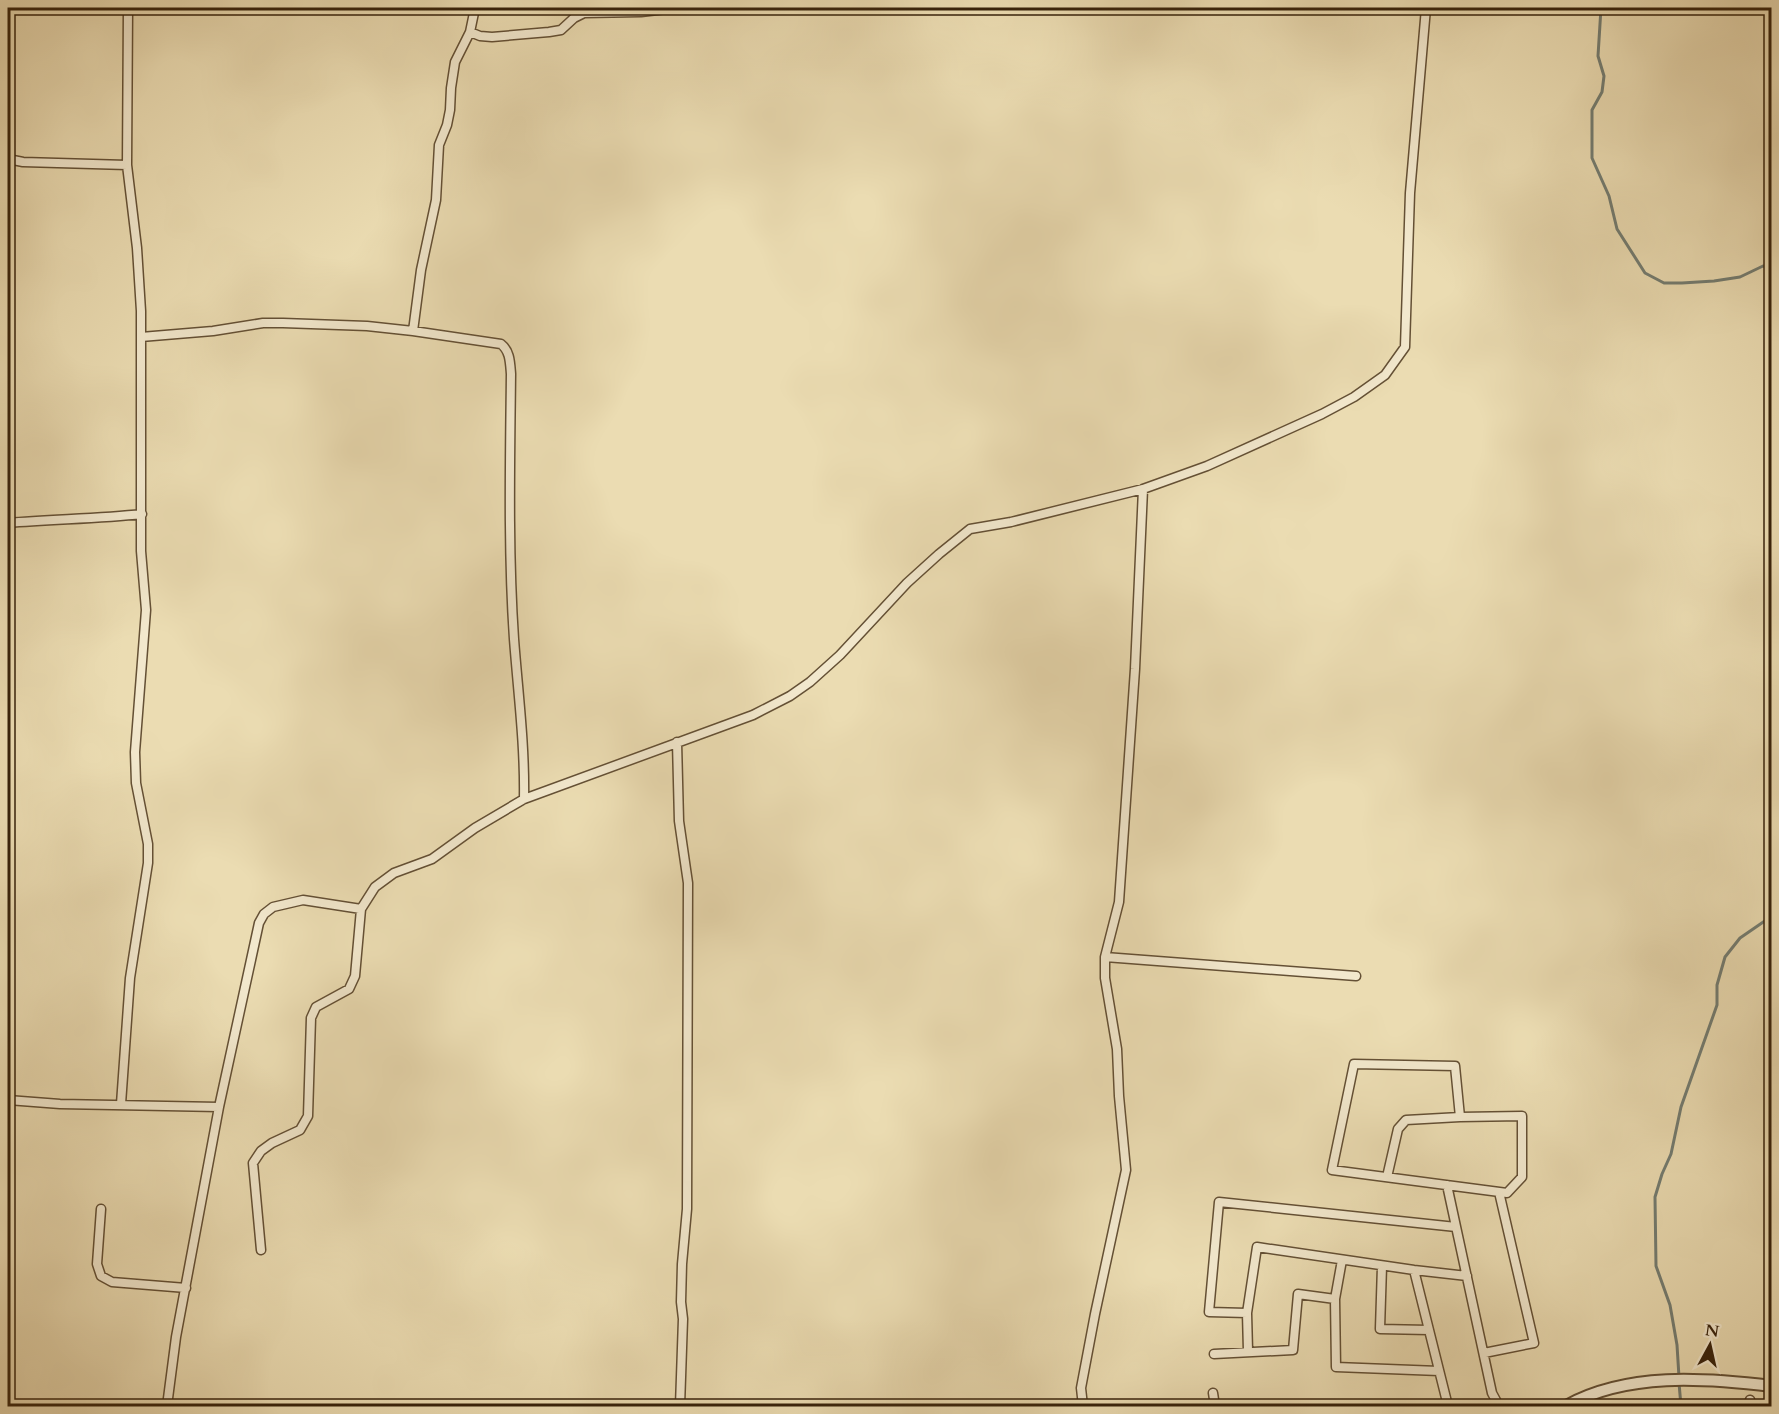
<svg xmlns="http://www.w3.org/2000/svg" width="1779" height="1414" font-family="Cardo,serif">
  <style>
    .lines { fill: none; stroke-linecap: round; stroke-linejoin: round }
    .stream { stroke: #747d72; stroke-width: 3 }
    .minor-casing { stroke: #645035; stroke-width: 11 }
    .tertiary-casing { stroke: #645035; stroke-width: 14 }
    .minor { stroke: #f2e8cd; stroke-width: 8 }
    .tertiary { stroke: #f2e8cd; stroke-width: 10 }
  </style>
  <rect width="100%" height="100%" fill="#ebdcb2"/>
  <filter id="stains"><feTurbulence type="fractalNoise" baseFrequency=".00333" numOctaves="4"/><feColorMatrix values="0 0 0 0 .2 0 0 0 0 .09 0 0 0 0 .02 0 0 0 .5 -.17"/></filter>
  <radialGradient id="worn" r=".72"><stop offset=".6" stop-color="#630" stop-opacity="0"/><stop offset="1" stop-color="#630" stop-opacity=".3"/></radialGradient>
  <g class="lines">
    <!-- stream -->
    <path class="stream" d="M1601,8L1598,56L1604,76L1602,92L1592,110V158L1609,196L1617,229L1645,273L1664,283H1682L1714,281L1740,277L1763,266L1772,268
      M1679,1377L1677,1345L1670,1305L1656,1266L1655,1197L1662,1174L1671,1154L1681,1107L1717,1005V985L1725,957L1740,938L1772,916
      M1679,1383L1681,1406"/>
    <!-- minor casing -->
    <g class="minor-casing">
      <path id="minor" d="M683,8L686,9
        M470,32L480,36L492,37L549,32L561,30L574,18L584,13L641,12L675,8
        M8,159L23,162L127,165
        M413,331L421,270L436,200L439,145L447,125L450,110L451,88L455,62L470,32L475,8
        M141,337L213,331L263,323H283L367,326L413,331L501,344C510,351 510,362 511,374C510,462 508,551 514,639C518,692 525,745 524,799
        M8,523C52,519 97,519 142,514
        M677,742L679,821L688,883L687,1209L682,1264L681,1302L683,1319L680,1406
        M1105,957L1356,976
        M1354,1064L1455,1066L1460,1117L1522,1116V1177L1507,1193L1332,1170Z
        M8,1100L60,1104L219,1107
        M121,1104L130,978L148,863V844L136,783L135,752L146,610L141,551V311L137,248L127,165L128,8
        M1387,1177L1398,1129L1406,1120L1460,1117
        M1447,1185L1492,1393L1499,1406
        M101,1209L97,1264L101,1276L112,1282L186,1288
        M261,1250L253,1163L261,1151L272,1143L300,1130L308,1116L311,1018L316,1007L349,989L355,976L361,909L375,887L394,873L432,859L475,828L524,799L753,715L790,696L810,682L840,655L907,583L939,554L970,529L1011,522L1143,489L1207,466L1322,414L1354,397L1385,375L1405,347L1410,193L1426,8
        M1342,1260L1335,1299L1336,1367L1439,1371
        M1382,1266L1380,1329L1429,1330
        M1414,1270L1448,1406
        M1247,1313L1209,1312L1219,1202L1456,1227
        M1248,1351L1247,1313L1257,1247L1414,1270L1467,1276
        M1484,1353L1534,1343L1499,1192
        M1214,1354L1293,1350L1298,1294L1335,1299
        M1213,1393L1215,1406
        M167,1406L176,1337L219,1107L259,923L264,914L273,907L303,900L361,909
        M1083,1406L1081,1388L1095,1314L1126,1170L1119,1096L1117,1049L1105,978V957L1119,902L1135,669L1143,489
        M1749,1406L1750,1400"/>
    </g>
    <!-- tertiary casing -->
    <g class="tertiary-casing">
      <path id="tertiary" d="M1566,1406C1627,1372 1704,1378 1772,1386"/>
    </g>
    <!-- minor -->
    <use href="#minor" class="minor"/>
    <!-- tertiary -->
    <use href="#tertiary" class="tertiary"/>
  </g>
  <!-- margin -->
  <rect width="1779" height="1414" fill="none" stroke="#ebdcb2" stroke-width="30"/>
  <rect x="9" y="9" width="1761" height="1396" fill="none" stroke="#37220b" stroke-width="3"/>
  <rect x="15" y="15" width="1749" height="1384" fill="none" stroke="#37220b" stroke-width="1.5"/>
  <!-- north arrow -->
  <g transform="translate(1710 1345) rotate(8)" stroke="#f2e8cd" stroke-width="4.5" paint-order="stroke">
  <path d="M0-4.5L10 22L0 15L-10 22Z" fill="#37220b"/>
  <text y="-9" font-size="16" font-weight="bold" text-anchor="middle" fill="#37220b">N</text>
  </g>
  <rect width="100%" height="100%" filter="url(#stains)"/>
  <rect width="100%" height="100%" fill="url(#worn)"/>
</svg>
